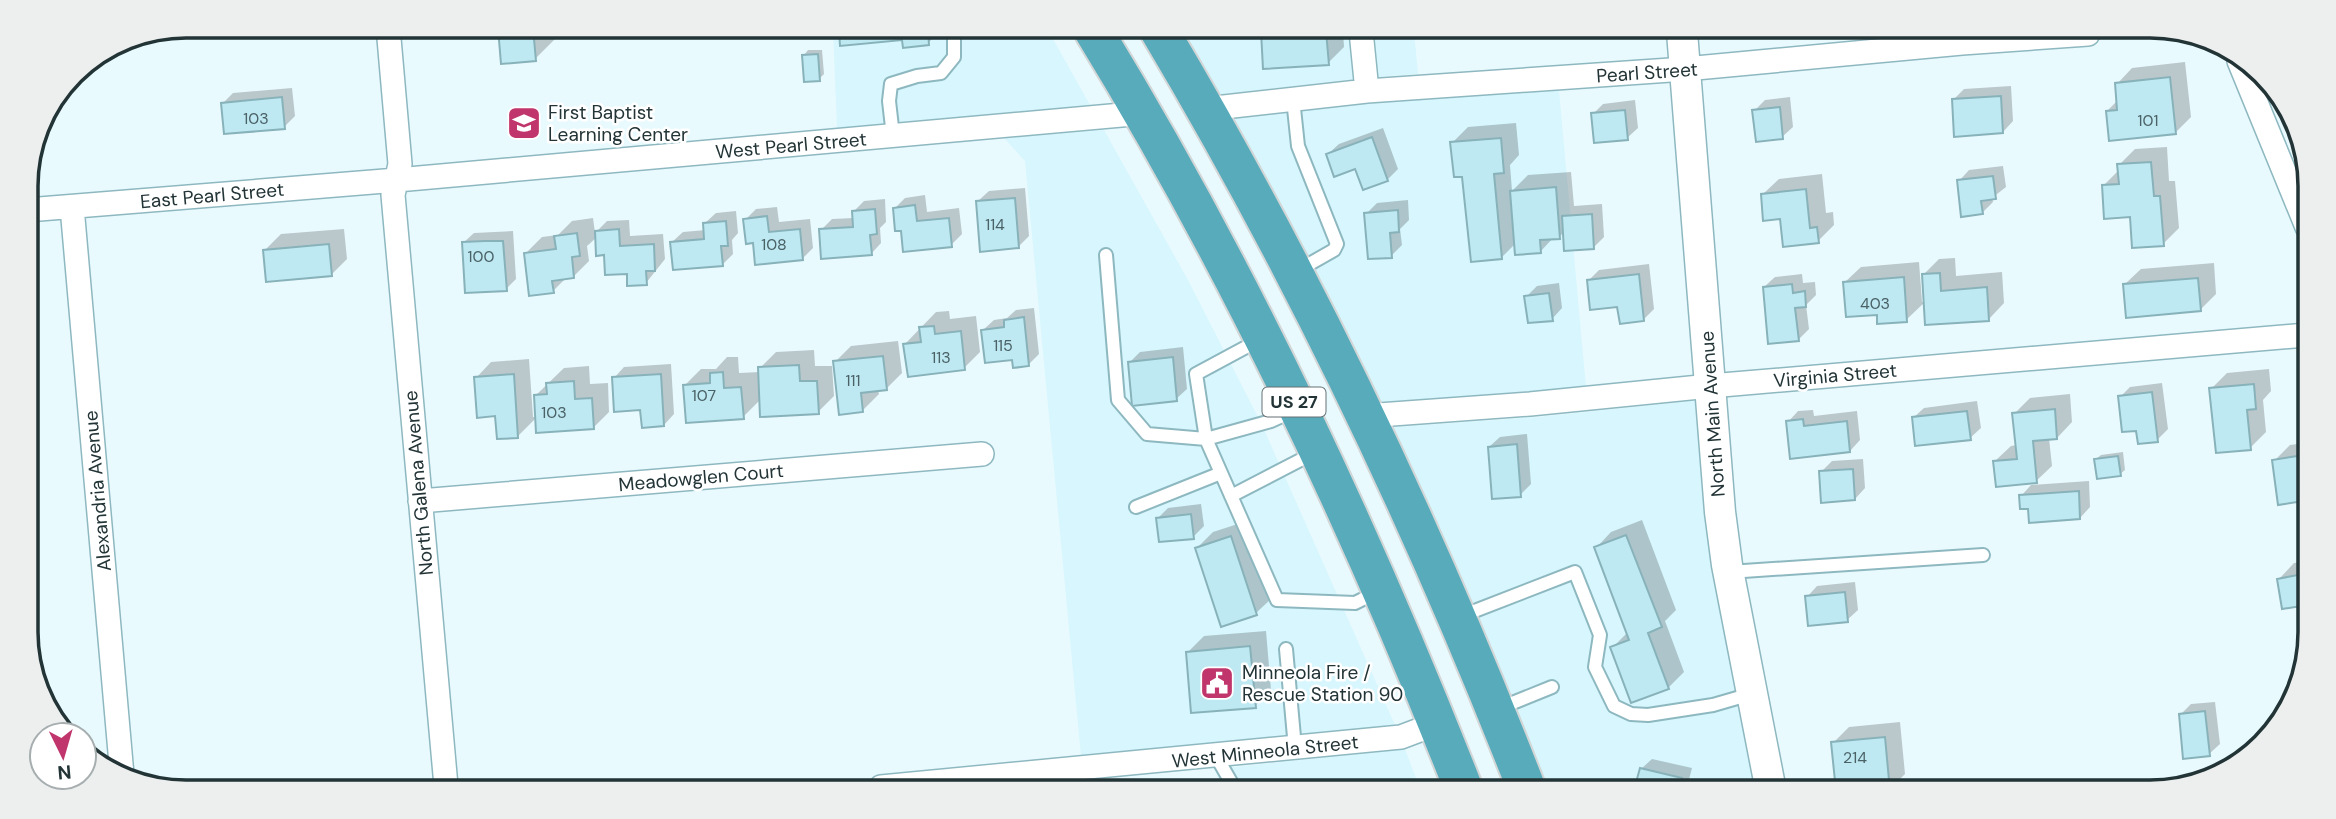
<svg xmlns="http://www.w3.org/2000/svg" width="2336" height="819" font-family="'DM Sans',sans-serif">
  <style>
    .built { fill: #d7f6fd }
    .shadow { fill: #0003 }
    .building { fill: #bee9f2; stroke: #88b2ba; stroke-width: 2 }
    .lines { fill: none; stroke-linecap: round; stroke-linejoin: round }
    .service-casing { stroke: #8eb8c0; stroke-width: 16 }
    .minor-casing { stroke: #8eb8c0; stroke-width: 26 }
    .tertiary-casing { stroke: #8eb8c0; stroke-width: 33 }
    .trunk-casing { stroke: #d3d6d7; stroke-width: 42 }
    .service { stroke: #fff; stroke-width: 12 }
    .minor { stroke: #fff; stroke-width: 23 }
    .tertiary { stroke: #fff; stroke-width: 30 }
    .trunk { stroke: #57abba; stroke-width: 38 }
    .labels { text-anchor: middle; stroke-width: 5; stroke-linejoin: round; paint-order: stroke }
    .number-label { font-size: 16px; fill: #4a6166 }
    .shield { fill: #fff; stroke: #657173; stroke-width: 2 }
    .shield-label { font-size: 18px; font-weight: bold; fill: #233437 }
    .street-label { font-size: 19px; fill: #233437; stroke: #fff }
    .poi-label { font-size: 19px; fill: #233437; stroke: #fff; text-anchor: start }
    .rim { fill: none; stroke: #233437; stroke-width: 3.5 }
  </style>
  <rect width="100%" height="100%" fill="#e9fafe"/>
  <!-- built -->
  <path class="built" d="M833,29L1048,30L1090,105L837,128Z
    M1181,30L1350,31L1355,79L1215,95Z
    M1373,31H1414L1418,74L1377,77Z
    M1559,90L1586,387L1372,403L1228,119L1368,103Z
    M1104,130L1188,280L1262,425L1395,725L1081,756L1025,161L1004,138Z
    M1700,400L1759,791L1541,790L1383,428L1538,417Z
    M1405,749L1420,789H1221L1215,769Z"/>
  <!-- shadow -->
  <path class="shadow" d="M499,28H555L556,38L535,59L502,62Z
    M757,29H779L757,32Z
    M840,29H942L928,43L904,38L842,44Z
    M1263,31H1343L1344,47L1328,63L1265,67Z
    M808,50H822L824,74L819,79L804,55Z
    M2185,62L2191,117L2175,133L2107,111L2118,100L2117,84L2132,68Z
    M2011,86L2013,121L2003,132L1953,100L1964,89Z
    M292,88L295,116L284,127L222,104L233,93Z
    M1790,97L1793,127L1782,137L1754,111L1765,100Z
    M1635,100L1638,128L1627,138L1593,114L1603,104Z
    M1516,123L1519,155L1510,165L1512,191L1528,175L1571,172L1574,206L1602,204L1604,237L1593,248L1565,231L1559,237H1554L1540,252L1516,243L1501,258L1452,143L1468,127Z
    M1383,128L1398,169L1387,180L1328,154L1339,144Z
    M2167,147L2169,181H2175L2179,228L2163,244L2103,186L2119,170V165L2135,149Z
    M2003,166L2006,187L1992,198L1993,202L1982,213L1959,181L1969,170Z
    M1822,174L1826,213L1833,212L1834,225L1818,241L1782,217L1763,194L1779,179Z
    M1025,188L1029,236L1018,247L978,201L989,191Z
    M925,195L927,212L959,208L962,234L951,245L902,229L895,208L905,198Z
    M885,199L886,222L880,228L881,243L871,254L821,230L832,219L854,218V211L864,201Z
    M1408,200L1409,220L1400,229L1402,245L1391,256L1366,214L1377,203Z
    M777,207L779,222L810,219L813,248L803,258L754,242L745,220L756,209Z
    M736,211L738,233L732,240L733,254L722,265L672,242L683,232L706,230L705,223L716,213Z
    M593,218L595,233L607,221L629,220L630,236L663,234L665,259L646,283L606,254L597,237L587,246L589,261L573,277H567L553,291L526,253L542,237L558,235L572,221Z
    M344,229L347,259L331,275L265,250L281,234Z
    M513,231L516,279L506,289L463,243L474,233Z
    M1955,258L1956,276L2002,272L2004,303L1989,319L1927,323L1924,274L1939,259Z
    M1919,262L1922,302H1925L1906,320L1879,313L1845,282L1861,267Z
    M2214,263L2216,294L2200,310L2125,284L2141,269Z
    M1649,264L1654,309L1643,320L1619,305L1589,280L1599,270Z
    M1802,274L1803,283L1815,282L1816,295L1806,305L1809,329L1798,340L1764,287L1775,277Z
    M1559,283L1562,308L1552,319L1526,297L1537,286Z
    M1034,308L1039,354L1028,365L1013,358L983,330L994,320L1007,318L1016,310Z
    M949,311L950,319L976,316L980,352L964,368L905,344L936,312Z
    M898,341L902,373L886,389L878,390L879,394L863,410L835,362L851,346Z
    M1183,347L1187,389L1176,399L1130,362L1140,352Z
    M814,350L815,366H832L834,396L818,412L761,399L743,417L685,385L701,369H716L727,357H738L739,373L760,372V368L776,352Z
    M529,359L533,417H537L518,436L497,414L476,378L491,362Z
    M671,364L674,414L664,425L642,408L614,378L624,367Z
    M589,366L590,384L608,383L609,412L594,427L535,396L564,368Z
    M2269,369L2271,391L2263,400L2266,432L2250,448L2211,389L2227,373Z
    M2162,383L2168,429L2157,440L2138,429L2120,397L2130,387Z
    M2070,394L2072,422L2057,438H2049L2052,466L2036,481L1995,461L2011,446L2017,445L2014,414L2030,398Z
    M1977,401L1981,428L1970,438L1913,418L1924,408Z
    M1813,410L1814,416L1857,411L1860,440L1850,451L1788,422L1798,411Z
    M1527,434L1531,484L1520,495L1489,447L1500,437Z
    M2305,443L2304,499L2274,461L2290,445Z
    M2123,452L2125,470L2120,474L2096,459L2101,455Z
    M1863,459L1865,488L1855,499L1821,472L1832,461Z
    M2089,481L2090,507L2080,518L2029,507L2021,496L2031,485Z
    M1201,504L1204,526L1193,537L1158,518L1168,508Z
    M1642,520L1676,610L1665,621L1684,672L1668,688L1612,648L1628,632L1596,548L1611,532Z
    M1247,521L1272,598L1256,613L1197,548L1213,532Z
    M2303,562L2302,604L2284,607L2279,579L2294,563Z
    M1855,582L1858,610L1847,620L1807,597L1817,586Z
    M1266,631L1271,690L1255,706L1188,652L1204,636Z
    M2215,702L2220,744L2209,754L2180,715L2191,704Z
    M1900,722L1905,774L1889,790L1838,791L1833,743L1849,727Z
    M1652,759L1692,768L1686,791L1636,790L1641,769Z"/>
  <!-- building -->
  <path class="building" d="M417,27L489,28L418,34Z
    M498,28H533L536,61L501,64Z
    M839,29H928L929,45L903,48L902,40L840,46Z
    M1261,31H1326L1329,65L1263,69Z
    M818,54L820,81L804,82L802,55Z
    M2170,77L2176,134L2109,141L2106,111L2117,110L2115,83Z
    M2001,96L2003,133L1954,137L1952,99Z
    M282,97L285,129L224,134L221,103Z
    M1780,107L1783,139L1756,142L1752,110Z
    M1625,110L1628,140L1594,143L1591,113Z
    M1372,137L1388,181L1363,190L1355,169L1334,177L1326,154Z
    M1501,138L1504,173L1494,174L1502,259L1471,262L1462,177H1454L1450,142Z
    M2151,162L2154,196H2160L2164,246L2132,248L2130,217L2104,219L2102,185L2119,184L2117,164Z
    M1993,176L1996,199L1981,201L1983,214L1961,217L1957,180Z
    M1556,187L1560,239L1540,240L1541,253L1515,255L1510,191Z
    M1806,189L1810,228L1817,227L1819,243L1783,247L1780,219L1763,221L1761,194Z
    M1015,198L1019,248L980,252L976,201Z
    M915,205L917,221L949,218L952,247L903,252L901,231H895L893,208Z
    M875,209L877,234L870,235L872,255L821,259L819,229L853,227L852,211Z
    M1398,210L1399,232L1390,233L1392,258L1368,259L1364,213Z
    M1592,214L1594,249L1564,251L1562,216Z
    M767,216L769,232L800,229L803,260L755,265L753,243L746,244L743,219Z
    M726,221L728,246H721L723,266L673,270L670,242L704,239L703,223Z
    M619,229L620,246L654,244L655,271H646L647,285L627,286V274L605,275L604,255L596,256L595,231Z
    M577,233L580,256L572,257L574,278L552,281L554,293L529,296L524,253L556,249L554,236Z
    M485,241H503L507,291L465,293L462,242Z
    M329,244L332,276L266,282L263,250Z
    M1940,273L1941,291L1987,287L1989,321L1925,325L1922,274Z
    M1639,274L1644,321L1620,324L1617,307L1590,310L1587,280Z
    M1904,277L1907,322L1877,324V315L1846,317L1843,282Z
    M2198,278L2201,311L2126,318L2123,284Z
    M1792,284L1793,293L1805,291L1806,307L1795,308L1799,341L1768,344L1763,287Z
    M1549,293L1553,321L1528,323L1524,296Z
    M1024,317L1029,366L1013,368L1012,360L985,363L981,330L1004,327V320Z
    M934,326L935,334L961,331L965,370L908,377L903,344L921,342L919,327Z
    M883,356L887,390L861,393L863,412L839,415L833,361Z
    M1173,357L1177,401L1132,406L1128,362Z
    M799,365L800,381H817L819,414L760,417L758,367Z
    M723,372L724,388L741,387L744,419L686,423L683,385L710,383V373Z
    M514,374L518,438L497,439L495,416L477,418L474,377Z
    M661,374L664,426L642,428L640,410L614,412L612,377Z
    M574,381L575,399L592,398L594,429L536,433L534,395L547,394L546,383Z
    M2254,384L2256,409L2247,410L2251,450L2216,453L2209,388Z
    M2152,392L2158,442L2138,444L2136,431L2122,432L2118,396Z
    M2055,409L2057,439L2033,441L2037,483L1996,487L1993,461L2017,459L2012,413Z
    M1967,411L1971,440L1915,446L1912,417Z
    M1803,419L1804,426L1847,421L1850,452L1790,459L1786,421Z
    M1517,444L1521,497L1492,499L1488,447Z
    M2304,455V501L2278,505L2272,460Z
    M2118,456L2121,476L2097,479L2094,459Z
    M1853,469L1855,500L1821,503L1819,471Z
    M2079,491L2080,519L2029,523L2028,509H2020L2019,495Z
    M1191,514L1194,539L1159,542L1156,518Z
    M1626,535L1662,627L1648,633L1669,689L1631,703L1610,647L1629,640L1594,547Z
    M1231,536L1257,615L1221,627L1195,548Z
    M2303,574L2302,606L2282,609L2277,579Z
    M1845,592L1848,622L1808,626L1805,596Z
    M1250,646L1256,708L1191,713L1186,652Z
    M2205,711L2210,756L2183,759L2179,714Z
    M1885,737L1890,791H1836L1831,742Z
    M1640,768L1682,778L1679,791L1634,790Z"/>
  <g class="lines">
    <!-- service casing -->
    <g class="service-casing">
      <path id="service" d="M1293,99L1298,146L1337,244L1334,250L1297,271
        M893,136L889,101L891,84L917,76L941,73L954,57V29
        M1106,255L1118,400L1147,434L1206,439L1271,421L1295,410
        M1261,339L1196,374L1206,439L1277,600L1355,603L1377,592
        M1231,496L1314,453
        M1136,507L1221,473
        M1729,572L1983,555
        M1459,617L1575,572L1600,635L1595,667L1614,706L1631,714L1648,715L1713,705L1751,694
        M1286,649L1295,748
        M1500,708L1552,687
        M1216,756L1235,789"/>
    </g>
    <!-- minor casing -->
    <g class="minor-casing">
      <path id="minor" d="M388,27L400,164L393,195L446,786
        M1361,31L1367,91
        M2239,61L2307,227
        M1206,109L1367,91L1685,69L1962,43L2088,34
        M72,207L122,775
        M27,210L397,180L1144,113
        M1365,416L1530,404L1710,386L2306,335
        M420,501L982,454
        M881,787L1401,737L1438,723"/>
    </g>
    <!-- tertiary casing -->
    <g class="tertiary-casing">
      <path id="tertiary" d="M1682,32L1720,512L1727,565L1771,791"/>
    </g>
    <!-- trunk casing -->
    <g class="trunk-casing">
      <path id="trunk" d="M1093,30C1240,270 1361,528 1464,790
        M1159,30C1303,272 1425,528 1527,790"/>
    </g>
    <!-- service -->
    <use href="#service" class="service"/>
    <!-- minor -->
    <use href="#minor" class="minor"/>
    <!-- tertiary -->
    <use href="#tertiary" class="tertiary"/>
    <!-- trunk -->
    <use href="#trunk" class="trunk"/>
  </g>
  <!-- icons -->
  <defs>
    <g id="school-square" transform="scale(1.75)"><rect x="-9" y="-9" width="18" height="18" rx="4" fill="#c0356b" stroke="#fff"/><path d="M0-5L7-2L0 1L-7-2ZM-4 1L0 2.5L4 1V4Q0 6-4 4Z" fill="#fff"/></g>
    <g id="civic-square" transform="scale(1.75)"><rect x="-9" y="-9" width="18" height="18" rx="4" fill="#c0356b" stroke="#fff"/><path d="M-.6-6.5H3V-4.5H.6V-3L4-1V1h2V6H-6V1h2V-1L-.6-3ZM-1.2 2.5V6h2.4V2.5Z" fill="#fff"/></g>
  </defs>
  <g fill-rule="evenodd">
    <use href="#school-square" x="524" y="123"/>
    <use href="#civic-square" x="1217" y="683"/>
  </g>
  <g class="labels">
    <!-- number labels -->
    <g class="number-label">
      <text x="256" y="124">103</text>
      <text x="2148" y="126">101</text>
      <text x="995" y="230">114</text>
      <text x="774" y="250">108</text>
      <text x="481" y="262">100</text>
      <text x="1875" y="309">403</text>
      <text x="1003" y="351">115</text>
      <text x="941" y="363">113</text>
      <text x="853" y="386">111</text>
      <text x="704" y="401">107</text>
      <text x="554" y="418">103</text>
      <text x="1855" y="763">214</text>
    </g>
    <!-- shield labels -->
    <rect class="shield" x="1262.5" y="387.5" width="63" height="29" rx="5"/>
    <g class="shield-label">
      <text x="1294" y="408">US 27</text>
    </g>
    <!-- street labels -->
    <g class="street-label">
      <text transform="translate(1647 72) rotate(-4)" y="7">Pearl Street</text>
      <text transform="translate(791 145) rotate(-5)" y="7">West Pearl Street</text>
      <text transform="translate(212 195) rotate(-5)" y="7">East Pearl Street</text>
      <text transform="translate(1835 375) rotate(-5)" y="7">Virginia Street</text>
      <text transform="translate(1712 414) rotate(-94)" y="7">North Main Avenue</text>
      <text transform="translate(701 477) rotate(-5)" y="7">Meadowglen Court</text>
      <text transform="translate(418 483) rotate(-95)" y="7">North Galena Avenue</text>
      <text transform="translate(97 491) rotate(-95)" y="7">Alexandria Avenue</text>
      <text transform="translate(1265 751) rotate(-6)" y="7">West Minneola Street</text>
    </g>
    <!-- poi labels -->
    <g class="poi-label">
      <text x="548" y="119">First Baptist<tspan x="548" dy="22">Learning Center</tspan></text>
      <text x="1242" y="679">Minneola Fire /<tspan x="1242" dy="22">Rescue Station 90</tspan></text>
    </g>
  </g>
  <!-- crop -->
  <path d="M0 0H2336V819H0ZM186 38H2150A148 148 0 0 1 2298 186V632A148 148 0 0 1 2150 780H186A148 148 0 0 1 38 632V186A148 148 0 0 1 186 38Z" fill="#edefef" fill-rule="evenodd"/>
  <path class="rim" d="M186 38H2150A148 148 0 0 1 2298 186V632A148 148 0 0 1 2150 780H186A148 148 0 0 1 38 632V186A148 148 0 0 1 186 38Z"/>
  <!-- north arrow -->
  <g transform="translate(63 756) rotate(175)"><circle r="33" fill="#ffffff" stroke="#a7aeaf" stroke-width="2"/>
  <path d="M0-5L12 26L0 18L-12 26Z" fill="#c0356b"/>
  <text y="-10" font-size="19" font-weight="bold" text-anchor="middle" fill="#233437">N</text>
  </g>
</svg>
